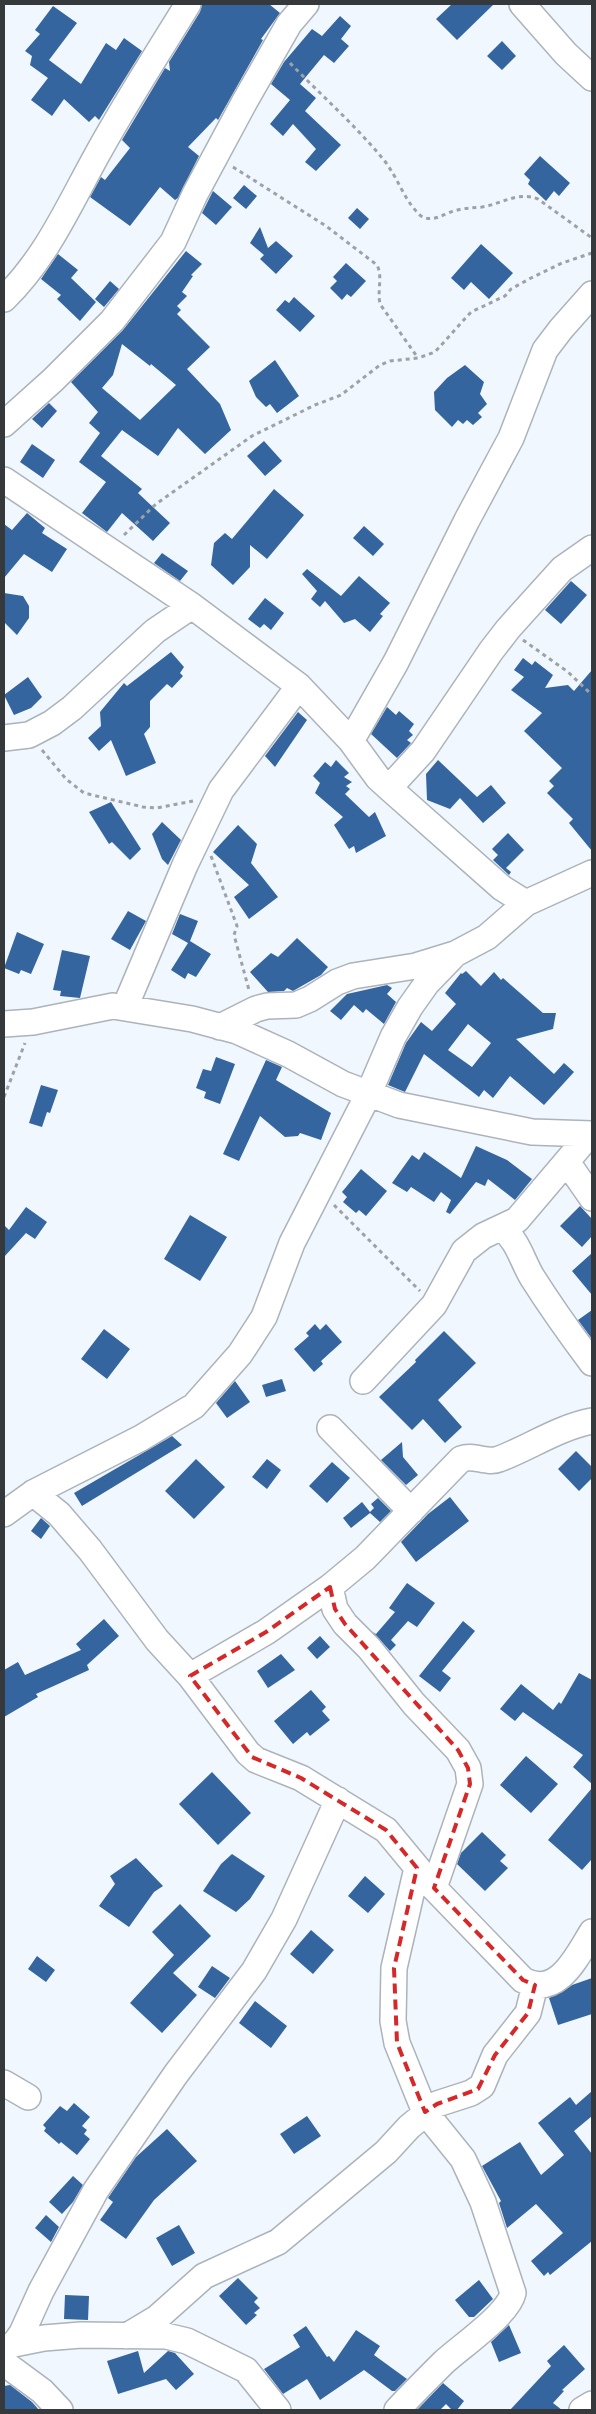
<svg xmlns="http://www.w3.org/2000/svg" width="596" height="2414" font-family="'Work Sans',sans-serif">
  <style>
    .building { fill: #34659f; fill-rule: evenodd }
    .lines { fill: none; stroke-linecap: round; stroke-linejoin: round }
    .minor-casing { stroke: #acb3bb; stroke-width: 28 }
    .path { stroke: #9da2a7; stroke-width: 3; stroke-dasharray: 4 4; stroke-linecap: butt }
    .minor { stroke: #fff; stroke-width: 25 }
    .marked { fill: none; stroke: #d62828; stroke-width: 4; stroke-dasharray: 10 6; stroke-linejoin: round }
  </style>
  <rect width="100%" height="100%" fill="#f1f7fe"/>
  <!-- building -->
  <path class="building" d="M202,4H269L280,13L261,39L263,40L218,120L216,118L188,147L199,156L178,198L175,200L160,187L130,226L90,197L101,177L105,180L130,148L122,140L165,68L170,71L169,62L200,12Z
    M452,4H494L457,40L436,19Z
    M53,6L77,23L49,60L81,84L106,43L116,50L124,38L142,51L99,120L95,116L89,122L64,99L52,116L31,100L48,78L30,65L32,56L25,51L40,34L35,30Z
    M340,16L351,26L341,39L349,46L334,63L324,55L300,84L316,98L305,111L341,145L316,171L305,162L316,149L293,124L283,136L270,124L290,100L271,84L284,62L312,29L322,36Z
    M502,41L516,56L502,70L487,56Z
    M540,156L570,183L559,196L554,191L546,201L528,184L530,180L524,174Z
    M244,185L257,196L246,209L233,198Z
    M213,191L232,207L216,225L202,213Z
    M357,208L369,219L360,229L348,218Z
    M260,227L268,248L276,241L293,256L276,274L260,259L264,255L250,243Z
    M481,244L513,273L489,299L471,282L464,290L451,278Z
    M186,251L202,264L191,275L193,276L182,292L187,296L177,306L181,310L177,314L210,347L187,369L220,404L231,430L205,454L178,428L158,456L122,430L101,456L142,489L138,493L170,523L153,541L122,513L107,532L82,513L106,482L79,462L100,433L89,423L98,412L71,382L123,330ZM122,344L150,366L151,364L176,385L140,420L102,388L113,375Z
    M58,254L78,270L71,278L96,302L80,321L57,299L61,295L41,279Z
    M346,263L366,281L351,297L347,294L342,300L330,288L337,281L333,277Z
    M110,281L119,289L104,307L95,299Z
    M294,297L315,316L300,332L276,310L285,300L289,303Z
    M275,360L299,396L277,413L270,404L266,407L256,397L249,381Z
    M465,365L484,382L480,394L487,404L478,413L482,417L473,425L467,420L463,424L458,420L452,427L435,410L434,392L447,378Z
    M49,403L57,411L42,428L32,419Z
    M264,441L282,461L265,476L247,456Z
    M32,444L55,460L43,478L20,462Z
    M274,489L304,515L267,559L250,545V567L233,585L211,565L214,543L225,533L232,539Z
    M27,513L45,528L42,533L67,549L52,572L24,554L4,578V524L12,530Z
    M364,526L384,544L373,556L353,538Z
    M162,553L188,571L180,581L154,563Z
    M307,569L341,596L359,576L390,603L380,614L383,616L370,632L355,619L344,623L325,601L320,607L311,599L317,591L302,574Z
    M571,581L587,595L561,624L545,610Z
    M4,593L23,596L29,606V618L17,635L4,622Z
    M265,598L284,613L271,630L264,624L260,628L248,619Z
    M171,652L184,667L180,673L183,676L172,688L167,684L150,701V727L144,734L156,763L126,776L111,740L99,751L88,738L101,726L100,712L124,683L127,686Z
    M523,658L532,665L535,661L553,675L545,688L568,685L574,691L592,670V851L569,823L573,819L547,793L554,786L549,781L562,768L524,731L542,713L511,690L524,677L514,670Z
    M28,677L42,697L31,708L14,715L4,695Z
    M387,707L396,715L399,711L414,724L409,731L413,735L407,740L411,743L397,758L371,734Z
    M298,712L307,720L275,767L265,756Z
    M336,760L349,773L344,777L352,782L346,786L350,789L345,794L369,817L375,812L386,836L356,853L354,846L349,849L334,825L343,817L315,793L320,783L313,776L325,762L331,767Z
    M438,760L477,797L491,785L506,803L483,823L460,798L450,809L427,800L426,774Z
    M111,802L141,849L130,860L112,842L109,844L89,812Z
    M162,822L181,840L168,865L162,859L152,834Z
    M238,825L257,844L251,863L278,897L249,919L234,897L249,885L213,852Z
    M508,833L524,850L506,868L511,872L509,875L493,860L498,855L492,849Z
    M128,911L146,921L130,950L111,939Z
    M180,914L198,921L190,941L211,954L196,977L188,973L185,979L171,970L188,943L172,934Z
    M17,932L44,944L31,974L21,970L19,974L4,968Z
    M297,938L328,967L321,975L293,991L287,988L284,991L268,992L250,972L271,953L278,957Z
    M62,950L90,956L80,998L60,996L61,991L53,990Z
    M466,971L481,986L494,972L501,980L503,978L543,1013H556L553,1029L516,1039L554,1074L564,1063L574,1072L544,1105L510,1076L493,1098L484,1090L479,1097L424,1054L405,1092L388,1085L406,1043L421,1022L432,1031L456,1004L445,993L461,973L462,974ZM468,1024L491,1043L472,1067L448,1050Z
    M387,985L392,988L387,994L396,1002L384,1024L366,1009L363,1013L354,1005L341,1020L330,1011L347,994Z
    M216,1057L235,1064L220,1104L204,1098L206,1092L196,1088L203,1069L211,1071Z
    M266,1060L282,1067L276,1080L331,1113L321,1140L300,1133L298,1136L285,1137L260,1116L239,1161L223,1154Z
    M41,1085L58,1090L50,1113L47,1112L42,1127L29,1123Z
    M476,1146L507,1160L532,1179L515,1200L488,1179L485,1186L476,1182L450,1214L446,1212L451,1200L441,1192L434,1202L411,1187L407,1192L392,1183L412,1155L419,1160L424,1152L461,1178Z
    M361,1169L387,1191L366,1216L359,1210L356,1213L343,1202L347,1197L342,1192Z
    M580,1206L592,1219V1236L582,1247L560,1226Z
    M26,1207L47,1222L35,1239L26,1233L4,1257V1225L9,1230Z
    M190,1215L227,1237L200,1281L164,1259Z
    M592,1253V1295L572,1271Z
    M592,1310V1339L578,1320Z
    M315,1324L320,1330L326,1324L342,1342L321,1361L323,1364L314,1372L294,1349L309,1336L306,1333Z
    M104,1329L130,1349L107,1379L81,1359Z
    M444,1331L476,1363L438,1400L462,1427L445,1443L423,1419L412,1430L379,1397L416,1362L415,1360Z
    M282,1379L286,1391L266,1397L262,1385Z
    M235,1381L250,1402L227,1418L216,1403Z
    M172,1436L182,1445L82,1506L74,1493Z
    M402,1442L403,1457L418,1475L406,1485L381,1460Z
    M576,1451L592,1467V1478L579,1491L558,1469Z
    M196,1459L225,1487L194,1519L165,1491Z
    M267,1459L281,1470L267,1489L252,1477Z
    M332,1462L350,1478L327,1503L309,1486Z
    M450,1497L469,1521L416,1562L401,1542L428,1514Z
    M378,1498L391,1511L380,1522L370,1513L351,1528L343,1518L362,1502L370,1512L374,1508L371,1504Z
    M41,1518L50,1526L41,1539L31,1531Z
    M407,1583L435,1603L417,1627L408,1621L391,1640L396,1645L390,1651L373,1632L376,1634L395,1612L389,1608Z
    M104,1619L119,1636L87,1665L89,1670L36,1694L38,1697L4,1717V1670L18,1662L25,1675L81,1650L76,1644Z
    M463,1621L475,1631L442,1671L451,1678L440,1692L419,1676Z
    M320,1636L330,1647L317,1659L307,1648Z
    M281,1654L295,1670L268,1688L257,1671Z
    M579,1673L592,1680V1784L573,1767L583,1755L523,1712L515,1721L500,1709L521,1684L553,1710L559,1702L561,1704Z
    M311,1690L326,1707L322,1711L330,1720L310,1736L307,1732L293,1744L274,1721Z
    M526,1756L558,1784L531,1813L500,1785Z
    M212,1772L251,1813L218,1845L179,1804Z
    M592,1788V1859L582,1870L548,1840Z
    M482,1832L506,1855L500,1861L508,1868L485,1891L457,1864L461,1853Z
    M232,1854L265,1876L250,1899L236,1912L203,1891L221,1864Z
    M136,1858L163,1886L154,1892L129,1927L99,1906L115,1884L110,1876Z
    M365,1876L385,1894L368,1913L348,1896Z
    M180,1904L211,1936L173,1973L197,1995L162,2033L130,2003L174,1955L152,1932Z
    M311,1930L334,1950L313,1974L290,1954Z
    M37,1956L55,1970L46,1982L28,1969Z
    M212,1966L230,1978L215,1998L198,1987Z
    M592,1978V2014L558,2025L549,1998L562,1992L572,1985Z
    M255,2001L287,2026L271,2048L239,2023Z
    M592,2091V2116L574,2131L592,2154V2241L550,2275L548,2272L544,2276L531,2261L563,2233L536,2204L507,2228L499,2203L501,2201L482,2166L520,2142L541,2175L564,2155L538,2123L570,2097L576,2105Z
    M74,2103L90,2117L82,2126L87,2130L84,2134L90,2139L77,2155L61,2142L59,2144L44,2131L46,2128L43,2125L60,2106L67,2111Z
    M307,2116L321,2136L294,2154L280,2134Z
    M167,2129L197,2161L154,2200L126,2239L100,2220L113,2202L108,2198L136,2157Z
    M73,2176L83,2185L73,2202L62,2214L49,2202Z
    M46,2215L59,2227L51,2242L35,2228Z
    M179,2225L195,2253L172,2266L156,2238Z
    M238,2278L258,2298L254,2302L260,2308L254,2313L257,2315L246,2325L219,2296Z
    M479,2280L493,2299L474,2317H469L455,2300Z
    M65,2295L89,2296L88,2320L64,2319Z
    M509,2325L521,2353L499,2362L491,2342Z
    M306,2326L327,2357L329,2356L334,2362L356,2330L380,2346L374,2355L407,2379L395,2391H392L364,2370L320,2400L307,2379L283,2394L264,2369L300,2347L293,2335Z
    M564,2345L585,2369L562,2390L564,2391L553,2403L562,2410H510L551,2366L547,2361Z
    M138,2351L144,2373L168,2351L175,2353L194,2374L176,2390L166,2379L118,2394L107,2361Z
    M443,2383L464,2401L457,2410H452L446,2404L440,2410H417Z
    M10,2385L32,2402L39,2410H4V2386Z"/>
  <g class="lines">
    <!-- minor casing -->
    <g class="minor-casing">
      <path id="minor" d="M522,4L566,54L592,78
        M4,299C47,257 69,205 98,153C126,102 158,53 188,4
        M4,424L53,380L112,321L173,242L195,194L245,101L289,24L306,4
        M4,480L192,606L299,686L351,741L378,778L389,788L502,888L526,903
        M4,738L29,735L52,723L72,708L155,631L192,606
        M351,741L396,662L467,520L511,438L545,350L561,329L592,294
        M389,788L423,751L491,651L508,629L562,569L592,548
        M125,1007L185,865L221,790L299,686
        M4,1024L33,1022L113,1006L192,1019L237,1031L288,1054L343,1084L399,1105L532,1132L592,1134
        M220,1027L256,1009L267,1006L296,1005L310,999L337,982L353,976L416,966L455,954L487,937L526,903L592,873
        M567,1162L592,1198
        M502,1228C518,1241 522,1260 532,1277C551,1307 571,1335 592,1363
        M363,1381L434,1305L464,1251L483,1236L517,1220L590,1134
        M330,1428L411,1511
        M33,1493L59,1514L90,1550L157,1640L190,1676L248,1753L256,1760L301,1778L386,1830L434,1888L523,1980C558,1999 577,1956 592,1932
        M4,1514L33,1493L141,1438L194,1406L240,1354L264,1317L292,1243L368,1095L393,1037L410,1007L427,983L455,954
        M330,1587L335,1609L345,1624L369,1648L414,1704L458,1750L468,1768L470,1784L434,1888
        M190,1676L266,1632L330,1587L365,1558L461,1459C474,1454 487,1464 499,1459C531,1447 557,1428 592,1421
        M4,2083L28,2097
        M127,2336L157,2318L204,2276L278,2242L386,2152L409,2127L437,2104L471,2093L482,2086L495,2055L528,2013L535,1985
        M14,2344L44,2338L81,2335L166,2336L187,2341L246,2370L278,2410
        M4,2348L14,2344L22,2333L41,2291L96,2190L176,2074L254,1971L284,1919L338,1800
        M4,2363L42,2391L60,2410
        M397,2410C412,2394 427,2379 443,2363C460,2347 508,2315 513,2293L483,2202L463,2159L425,2112L397,2043L393,2021L394,1968L417,1868
        M582,2410L592,2404"/>
    </g>
    <!-- path -->
    <path class="path" d="M290,63C321,95 355,125 383,159C398,177 404,201 421,216C433,223 443,214 454,211C463,208 472,208 482,207C502,204 517,191 538,199L592,238
      M233,167L326,226L377,265C383,277 377,290 380,304L418,358
      M124,535L156,504L252,436L315,405L341,395L380,365L390,361L418,358L435,352L471,312L505,296L511,289L531,278L562,263L592,253
      M523,640L568,672L592,695
      M42,750L66,779L84,793L143,807L157,808L193,801
      M211,856L237,926L234,935L249,990
      M4,1097L25,1043
      M334,1205L420,1291"/>
    <!-- minor -->
    <use href="#minor" class="minor"/>
  </g>
  <!-- marked area -->
  <path class="marked" d="M330,1587L335,1609L345,1624L458,1750L468,1768L470,1784L434,1888L523,1980L535,1985L528,2013L495,2055L478,2089L437,2104L425,2112L397,2043L394,1968L417,1868L386,1830L301,1778L252,1757L190,1676L266,1632Z"/>
  <!-- border -->
  <rect width="596" height="2414" fill="none" stroke="#36393c" stroke-width="10"/>
</svg>
